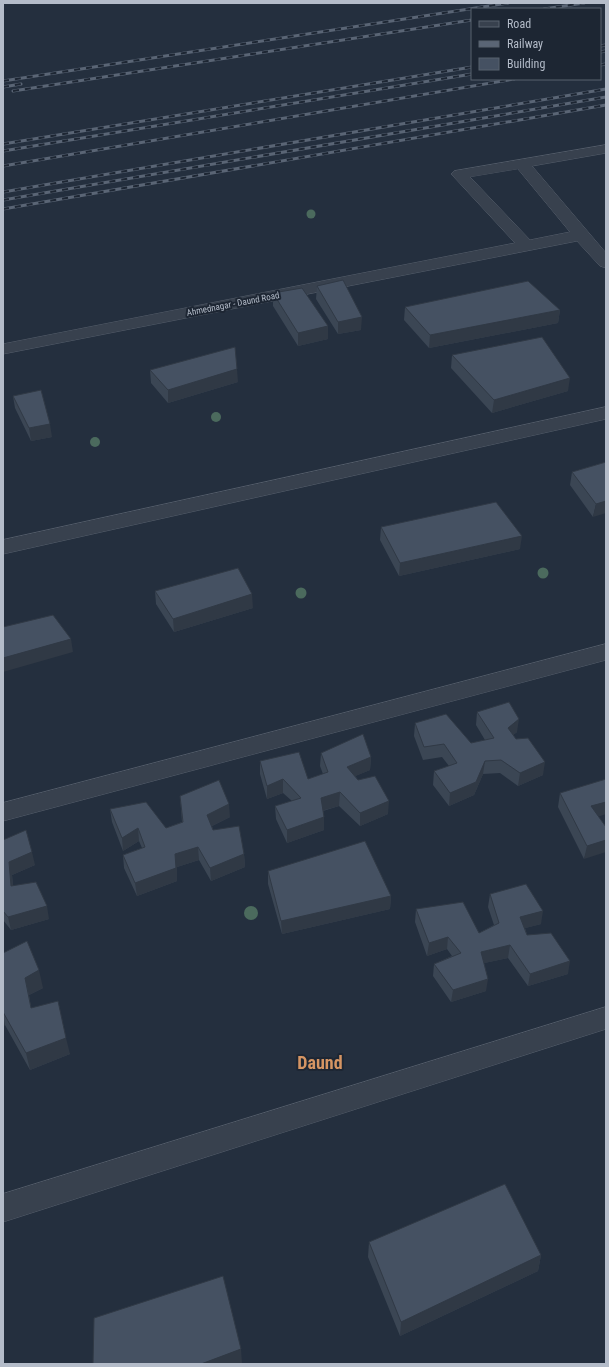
<svg xmlns="http://www.w3.org/2000/svg" width="609" height="1367" font-family="'Roboto Condensed',sans-serif">
  <style>
    .lines { fill: none; stroke-linecap: round; stroke-linejoin: round }
    .minor-casing { stroke: #565f6c; stroke-width: 1 }
    .minor { fill: #38414e; fill-rule: evenodd }
    .rail-casing { stroke: #5a6575; stroke-width: 3 }
    .rail { stroke: #1d2633; stroke-width: 2; stroke-dasharray: 6; stroke-linecap: butt }
    .tree { fill: #4b6a5d }
    .wall { fill: #3b4654 }
    .shaded-wall { fill: #303945 }
    .building { fill: #455162; stroke: #303945 }
    .labels { text-anchor: middle; stroke-width: 4; stroke-linejoin: round; paint-order: stroke }
    .far-street-label { font-size: 9px; fill: #b4bcc9; stroke: #1d2633 }
    .near-district-label { font-size: 18px; font-weight: bold; fill: #d59563; stroke: #1d2633 }
  </style>
  <rect width="100%" height="100%" fill="#242f3e"/>
  <g class="lines">
    <!-- minor casing -->
    <g class="minor-casing">
      <path id="minor" d="M606,145V153L532,166L606,253V268L600,266L577,241L3,354V344L515,243L454,177L451,174L454,171ZM518,169L570,232L530,240L470,177Z
        M606,407V419L3,554V540Z
        M606,644V660L3,821V803Z
        M606,1007V1029L3,1222V1194Z"/>
    </g>
    <!-- minor -->
    <use href="#minor" class="minor"/>
    <!-- rail casing -->
    <g class="rail-casing">
      <path id="rail" d="M544,9L584,3
        M600,46L606,45
        M600,52L606,51
        M600,65L606,64
        M3,81L508,3
        M3,87L21,84
        M13,91L472,20
        M3,144L472,67
        M3,151L472,74
        M3,166L514,79
        M3,192L606,89
        M3,200L606,97
        M3,209L606,105"/>
    </g>
    <!-- rail -->
    <use href="#rail" class="rail"/>
  </g>
  <!-- trees -->
  <g class="tree">
    <circle cx="311" cy="214" r="4.5"/>
    <circle cx="216" cy="417" r="5"/>
    <circle cx="95" cy="442" r="5"/>
    <circle cx="543" cy="573" r="5.5"/>
    <circle cx="301" cy="593" r="5.5"/>
    <circle cx="251" cy="913" r="7"/>
  </g>
  <!-- wall -->
  <path class="wall" d="M317,286L361,330L338,334L316,299Z
    M273,293L328,339L298,346L273,306Z
    M405,307L560,310L558,323L429,348L404,320Z
    M452,355L568,391L492,413L451,368Z
    M150,370L238,382L168,403L151,383Z
    M13,396L52,437L31,441L15,408Z
    M606,462L593,517L570,485L572,472Z
    M381,527L520,549L399,576L380,540Z
    M155,591L253,608L174,632L156,604Z
    M477,712L517,732L513,735L543,775L518,786L500,773L483,774L474,795L449,806L433,785L434,771L449,766L442,757L423,760L414,736L415,723L471,743L485,740L476,725Z
    M321,753L371,757L370,770L355,776L388,814L360,826L339,806L323,811L324,830L287,843L276,819L275,806L292,801L283,793L267,799L260,774V761L308,779L323,774L320,766Z
    M560,793L598,816L584,859L558,807Z
    M180,796L230,817L212,826L213,830L244,854L245,867L211,881L199,860L177,867V881L137,896L124,868L123,855L142,848L139,841L123,851L112,822L110,809L166,828L182,822Z
    M3,840L35,865L12,875L13,886L49,919L11,930L3,920Z
    M268,871L391,896L390,909L282,934L268,884Z
    M490,894L541,924L525,928L527,935L568,974L528,986L508,958L484,963L486,991L451,1002L433,976L434,964L452,956L447,949L427,956L415,922L416,909L479,933L494,925L488,907Z
    M3,953L43,988L29,995L31,1008L70,1054L30,1070L5,1025L3,1026Z
    M369,1242L541,1255L538,1271L400,1336L368,1257Z"/>
  <!-- shaded-wall -->
  <path class="shaded-wall" d="M560,310L558,323L429,348L430,335Z
    M362,317L361,330L338,334V322Z
    M328,326V339L298,346V333Z
    M237,369L238,382L168,403V390Z
    M570,378L568,391L492,413L494,400Z
    M50,424L52,437L31,441L29,428Z
    M606,501V513L593,517L596,504Z
    M522,536L520,549L399,576L400,563Z
    M252,594L253,608L174,632L173,619Z
    M71,639L73,652L3,672V658Z
    M519,719L517,732L506,741L508,728Z
    M371,757L370,770L346,780L347,767Z
    M485,761L483,774L474,795L449,806L450,793Z
    M545,762L543,775L518,786L520,773Z
    M283,779V793L267,799V786Z
    M340,792L339,806L321,811V798Z
    M389,801L388,814L360,826V813Z
    M606,802V814L589,820L591,806Z
    M229,804L230,817L208,828L207,815Z
    M324,817V830L287,843V830Z
    M138,828L139,841L123,851L122,838Z
    M606,840V852L584,859L587,846Z
    M198,847L199,860L177,867V881L137,896L135,883L175,854Z
    M32,852L35,865L12,875L14,899L11,886L9,862Z
    M244,854L245,867L211,881L210,868Z
    M391,896L390,909L282,934L281,921Z
    M47,906L49,919L11,930L8,917Z
    M543,911L541,924L518,930L520,917Z
    M448,937L447,949L427,956L429,943Z
    M510,945L508,958L480,964L481,952Z
    M570,961L568,974L528,986L530,974Z
    M39,970L43,988L29,995L25,978Z
    M488,979L486,991L451,1002L453,990Z
    M3,1015L5,1025L3,1026Z
    M66,1038L70,1054L30,1070L26,1053Z
    M541,1255L538,1271L400,1336L401,1322Z
    M241,1349L242,1363L239,1364H201Z"/>
  <!-- building -->
  <path class="building" d="M343,280L362,317L338,322L317,286Z
    M528,281L560,310L430,335L405,307Z
    M302,288L328,326L298,333L273,293Z
    M542,337L570,378L494,400L452,355Z
    M235,347L237,369L168,390L150,370Z
    M41,390L50,424L29,428L13,396Z
    M606,462V501L596,504L572,472Z
    M496,502L522,536L400,563L381,527Z
    M238,568L252,594L173,619L155,591Z
    M53,615L71,639L3,658V627Z
    M509,702L519,719L508,728L516,739L528,738L545,762L520,773L501,760L485,761L476,782L450,793L434,771L457,763L444,744L424,747L415,723L446,714L471,743L494,738L477,712Z
    M363,734L371,757L347,767L358,780L375,776L389,801L360,813L340,792L321,798L324,817L287,830L275,806L301,798L283,779L267,786L260,761L299,752L308,779L328,772L321,753Z
    M606,779V802L591,806L606,827V840L587,846L560,793Z
    M219,780L229,804L207,815L213,830L239,826L244,854L210,868L198,847L175,854L176,868L135,883L123,855L145,847L138,828L122,838L110,809L146,802L166,828L183,822L180,796Z
    M26,830L32,852L9,862L11,886L36,882L47,906L8,917L3,911V840Z
    M365,841L391,896L281,921L268,871Z
    M526,884L543,911L520,917L527,935L551,933L570,961L530,974L510,945L481,952L488,979L453,990L434,964L461,953L448,937L429,943L416,909L463,902L479,933L499,923L490,894Z
    M27,941L39,970L25,978L31,1008L58,1001L66,1038L26,1053L3,1012V953Z
    M505,1184L541,1255L401,1322L369,1242Z
    M223,1276L241,1349L201,1364H93L94,1318Z"/>
  <g class="labels">
    <!-- far-street labels -->
    <g class="far-street-label">
      <text transform="translate(233 304) rotate(-11)" y="3">Ahmednagar - Daund Road</text>
    </g>
    <!-- near-district labels -->
    <g class="near-district-label">
      <text x="320" y="1069">Daund</text>
    </g>
  </g>
  <!-- border -->
  <rect width="609" height="1367" fill="none" stroke="#b4bcc9" stroke-width="8"/>
  <!-- legend -->
  <rect x="471" y="8" width="130" height="72" fill="#1d2633" stroke="#59626f"/>
  <rect x="479" y="21" width="20" height="6" fill="#38414e" stroke="#59626f"/>
  <text x="507" y="28" font-size="12" fill="#b4bcc9">Road</text>
  <rect x="479" y="41" width="20" height="6" fill="#5a6575" stroke="#59626f"/>
  <text x="507" y="48" font-size="12" fill="#b4bcc9">Railway</text>
  <rect x="479" y="58" width="20" height="12" fill="#455162" stroke="#59626f"/>
  <text x="507" y="68" font-size="12" fill="#b4bcc9">Building</text>
</svg>
